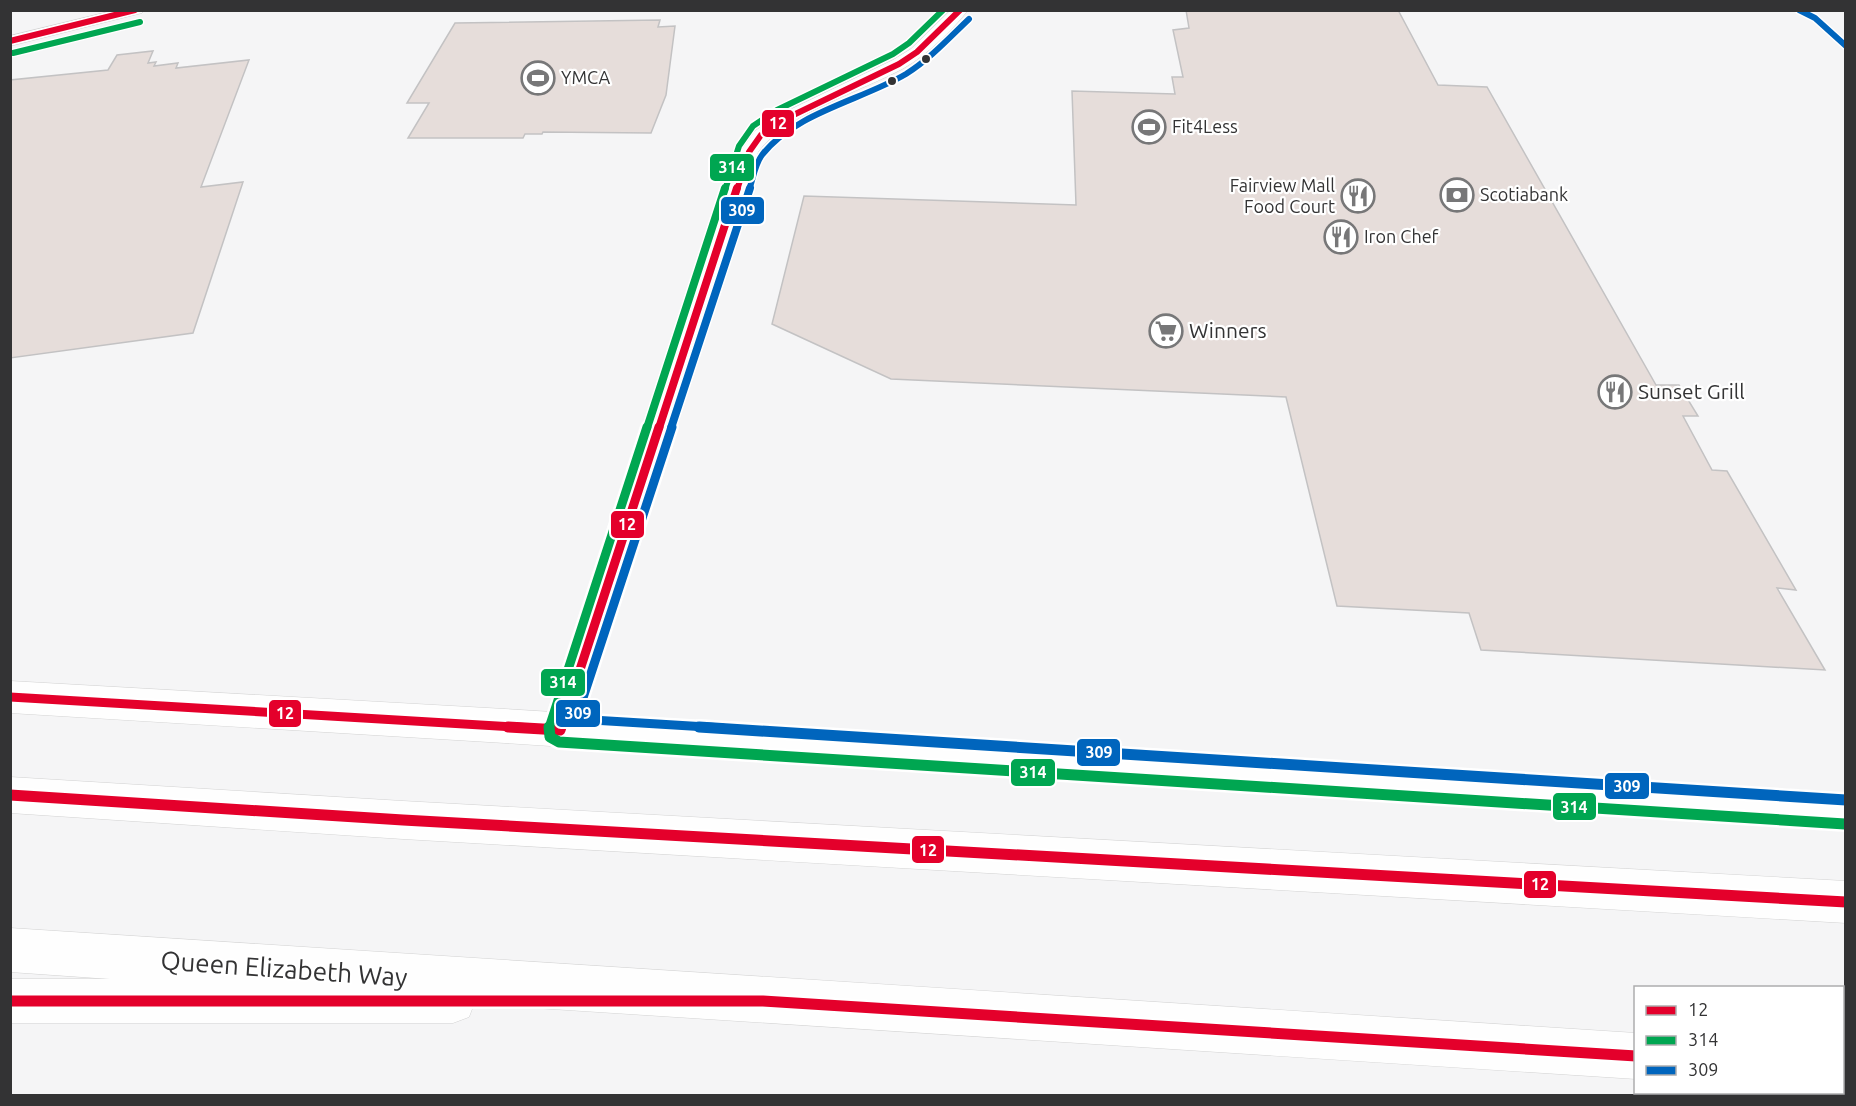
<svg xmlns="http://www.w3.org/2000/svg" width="1856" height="1106" font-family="Ubuntu,sans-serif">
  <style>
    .building { fill: #e6ddda; stroke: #c3c2c3; stroke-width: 1.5 }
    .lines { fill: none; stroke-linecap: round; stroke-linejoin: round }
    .minor-casing { stroke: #d2d2d2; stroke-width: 1 }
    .tertiary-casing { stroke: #d2d2d2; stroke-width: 1 }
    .motorway-casing { stroke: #d2d2d2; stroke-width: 1 }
    .minor { fill: #fefefe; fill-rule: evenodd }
    .tertiary { fill: #fefefe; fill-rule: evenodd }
    .motorway { fill: #fefefe; fill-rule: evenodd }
    .bus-1-far3-casing { stroke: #fff; stroke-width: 9 }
    .bus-1-far2-casing { stroke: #fff; stroke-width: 11 }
    .bus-1-far1-casing { stroke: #fff; stroke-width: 14 }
    .bus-1-casing { stroke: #fff; stroke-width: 16 }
    .bus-2-far3-casing { stroke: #fff; stroke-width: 9 }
    .bus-2-far2-casing { stroke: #fff; stroke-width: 11 }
    .bus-2-far1-casing { stroke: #fff; stroke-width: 14 }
    .bus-2-casing { stroke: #fff; stroke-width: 16 }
    .bus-3-far3-casing { stroke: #fff; stroke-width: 9 }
    .bus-3-far2-casing { stroke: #fff; stroke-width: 11 }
    .bus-3-far1-casing { stroke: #fff; stroke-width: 14 }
    .bus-3-casing { stroke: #fff; stroke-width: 16 }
    .bus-1-far3 { stroke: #e4002b; stroke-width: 6 }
    .bus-1-far2 { stroke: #e4002b; stroke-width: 8 }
    .bus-1-far1 { stroke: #e4002b; stroke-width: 9 }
    .bus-1 { stroke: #e4002b; stroke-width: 11 }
    .bus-2-far3 { stroke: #00a651; stroke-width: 6 }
    .bus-2-far2 { stroke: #00a651; stroke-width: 8 }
    .bus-2-far1 { stroke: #00a651; stroke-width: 9 }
    .bus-2 { stroke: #00a651; stroke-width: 11 }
    .bus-3-far3 { stroke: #0065bd; stroke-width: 6 }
    .bus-3-far2 { stroke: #0065bd; stroke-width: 8 }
    .bus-3-far1 { stroke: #0065bd; stroke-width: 9 }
    .bus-3 { stroke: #0065bd; stroke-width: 11 }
    .bus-dot { fill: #333334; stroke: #fff; stroke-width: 2 }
    .labels { text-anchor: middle; stroke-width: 4.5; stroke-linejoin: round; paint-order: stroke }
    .far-poi-label { font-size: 18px; fill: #333334; stroke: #fff; text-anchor: start }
    .poi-label { font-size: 21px; fill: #333334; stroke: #fff; text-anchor: start }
    .near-street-label { font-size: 26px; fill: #333334; stroke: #fff }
    .line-badge { stroke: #fff; stroke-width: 2 }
    .badge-label { font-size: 16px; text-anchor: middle; font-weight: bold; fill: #fff }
  </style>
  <rect width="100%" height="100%" fill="#f5f5f6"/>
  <!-- building -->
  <path class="building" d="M1186,10H1398L1438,85L1487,87L1656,385H1679L1698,416H1683L1712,470L1727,471L1796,590L1777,588L1825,670L1481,650L1469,613L1337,606L1286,397L891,379L772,324L804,196L1076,205L1072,91L1175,94L1172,77H1183L1173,30L1189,28Z
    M660,20L658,27L675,26L666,95L651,133L543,132L542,134H525L523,138H408L429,103H407L455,23Z
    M153,51L148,63L156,62L154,66L178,63L176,68L249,60L201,187L243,182L193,333L10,358V80L108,70L117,55Z"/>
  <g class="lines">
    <!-- minor casing -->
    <g class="minor-casing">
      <path id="minor" d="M116,10H144L142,13L10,46V36Z
        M951,10H968C953,30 925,56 904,68C862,91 785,114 758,152L575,730L571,740L560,744L549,740L545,730L740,152L755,131L777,116L893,60L911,49Z"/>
    </g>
    <!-- tertiary casing -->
    <g class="tertiary-casing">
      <path id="tertiary" d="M10,681L505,709L1846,793V831L505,743L10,713Z"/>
    </g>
    <!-- motorway casing -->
    <g class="motorway-casing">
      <path id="motorway" d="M10,777L403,801L1846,881V923L403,839L10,813Z
        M10,928L1636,1033V1079L474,1004L469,1017L453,1023H10V979H110L10,972Z
        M1842,1046H1846V1092H1842Z"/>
    </g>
    <!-- minor -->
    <use href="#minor" class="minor"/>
    <!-- tertiary -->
    <use href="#tertiary" class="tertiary"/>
    <!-- motorway -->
    <use href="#motorway" class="motorway"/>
    <!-- bus-1-far3 casing -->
    <g class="bus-1-far3-casing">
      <path id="bus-1-far3" d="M10,41L135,10
        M737,190L749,152L761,135L783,120L899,64L917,52L960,10"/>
    </g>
    <!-- bus-1-far2 casing -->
    <g class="bus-1-far2-casing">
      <path id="bus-1-far2" d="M659,428L737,188"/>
    </g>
    <!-- bus-1-far1 casing -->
    <g class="bus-1-far1-casing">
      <path id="bus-1-far1" d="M10,697L533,728
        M561,728L659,427"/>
    </g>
    <!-- bus-1 casing -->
    <g class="bus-1-casing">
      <path id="bus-1" d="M508,727L560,730
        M560,730L561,727
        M10,795L403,820L1846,902
        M10,1001H763L1636,1056"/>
    </g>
    <!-- bus-2-far3 casing -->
    <g class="bus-2-far3-casing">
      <path id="bus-2-far3" d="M13,53L140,22
        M725,190L739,146L753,126L777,110L893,54L909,43L943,10"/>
    </g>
    <!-- bus-2-far2 casing -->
    <g class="bus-2-far2-casing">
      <path id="bus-2-far2" d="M647,428L725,188"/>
    </g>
    <!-- bus-2-far1 casing -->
    <g class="bus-2-far1-casing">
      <path id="bus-2-far1" d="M549,728L647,427"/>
    </g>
    <!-- bus-2 casing -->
    <g class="bus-2-casing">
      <path id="bus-2" d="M549,727L550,737L559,742L1845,824"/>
    </g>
    <!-- bus-3-far3 casing -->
    <g class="bus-3-far3-casing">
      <path id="bus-3-far3" d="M1799,10L1815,18L1846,46
        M749,190C753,179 755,164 762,155C794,113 862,100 906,74C930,59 949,38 969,19"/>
    </g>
    <!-- bus-3-far2 casing -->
    <g class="bus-3-far2-casing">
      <path id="bus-3-far2" d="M671,428L750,188"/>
    </g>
    <!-- bus-3-far1 casing -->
    <g class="bus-3-far1-casing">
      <path id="bus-3-far1" d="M672,427L576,719L723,728"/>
    </g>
    <!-- bus-3 casing -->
    <g class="bus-3-casing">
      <path id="bus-3" d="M699,727L1846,800"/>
    </g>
    <!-- bus-1-far3 -->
    <use href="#bus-1-far3" class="bus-1-far3"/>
    <!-- bus-1-far2 -->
    <use href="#bus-1-far2" class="bus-1-far2"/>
    <!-- bus-1-far1 -->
    <use href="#bus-1-far1" class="bus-1-far1"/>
    <!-- bus-1 -->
    <use href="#bus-1" class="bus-1"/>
    <!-- bus-2-far3 -->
    <use href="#bus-2-far3" class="bus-2-far3"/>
    <!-- bus-2-far2 -->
    <use href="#bus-2-far2" class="bus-2-far2"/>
    <!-- bus-2-far1 -->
    <use href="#bus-2-far1" class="bus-2-far1"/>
    <!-- bus-2 -->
    <use href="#bus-2" class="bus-2"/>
    <!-- bus-3-far3 -->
    <use href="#bus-3-far3" class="bus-3-far3"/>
    <!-- bus-3-far2 -->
    <use href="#bus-3-far2" class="bus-3-far2"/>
    <!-- bus-3-far1 -->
    <use href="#bus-3-far1" class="bus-3-far1"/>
    <!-- bus-3 -->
    <use href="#bus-3" class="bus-3"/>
  </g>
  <!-- icons -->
  <defs>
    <g id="stadium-ring" transform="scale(1.725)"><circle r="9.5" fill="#fff" stroke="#777778" stroke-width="1.5"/><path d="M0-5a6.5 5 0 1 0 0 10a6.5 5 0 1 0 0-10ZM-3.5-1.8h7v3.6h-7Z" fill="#777778"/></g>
    <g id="bank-ring" transform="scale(1.725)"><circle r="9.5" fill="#fff" stroke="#777778" stroke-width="1.5"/><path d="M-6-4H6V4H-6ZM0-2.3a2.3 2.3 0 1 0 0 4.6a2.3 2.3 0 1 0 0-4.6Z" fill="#777778"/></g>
    <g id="restaurant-ring" transform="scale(1.725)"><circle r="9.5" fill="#fff" stroke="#777778" stroke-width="1.5"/><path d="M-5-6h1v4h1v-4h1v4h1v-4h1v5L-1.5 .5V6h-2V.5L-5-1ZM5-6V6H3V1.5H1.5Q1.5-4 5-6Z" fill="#777778"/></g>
    <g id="supermarket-ring" transform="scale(1.725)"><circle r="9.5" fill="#fff" stroke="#777778" stroke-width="1.5"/><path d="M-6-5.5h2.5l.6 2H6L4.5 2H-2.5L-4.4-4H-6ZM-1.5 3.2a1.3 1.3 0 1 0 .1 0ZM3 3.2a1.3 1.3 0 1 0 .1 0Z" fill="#777778"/></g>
  </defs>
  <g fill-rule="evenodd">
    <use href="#stadium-ring" x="538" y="78"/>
    <use href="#stadium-ring" x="1149" y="127"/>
    <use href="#bank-ring" x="1457" y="195"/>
    <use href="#restaurant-ring" x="1358" y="196"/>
    <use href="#restaurant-ring" x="1341" y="237"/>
    <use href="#supermarket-ring" x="1166" y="331"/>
    <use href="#restaurant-ring" x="1615" y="392"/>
  </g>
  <!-- markers -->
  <g class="bus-dot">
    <circle cx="926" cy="59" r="5"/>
    <circle cx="892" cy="81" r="5"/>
  </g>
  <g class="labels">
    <!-- far-poi labels -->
    <g class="far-poi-label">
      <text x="561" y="84">YMCA</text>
      <text x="1172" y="133">Fit4Less</text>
      <text x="1335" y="192" text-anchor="end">Fairview Mall<tspan x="1335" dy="21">Food Court</tspan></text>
      <text x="1480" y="201">Scotiabank</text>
      <text x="1364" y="243">Iron Chef</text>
    </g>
    <!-- poi labels -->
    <g class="poi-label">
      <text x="1189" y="338">Winners</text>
      <text x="1638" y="399">Sunset Grill</text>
    </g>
    <!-- near-street labels -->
    <g class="near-street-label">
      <text transform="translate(284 969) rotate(4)" y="9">Queen Elizabeth Way</text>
    </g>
  </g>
  <g class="line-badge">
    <rect x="761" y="109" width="34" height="29" rx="6" fill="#e4002b"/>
    <rect x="709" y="153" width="46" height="29" rx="6" fill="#00a651"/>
    <rect x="720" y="196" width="45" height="29" rx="6" fill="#0065bd"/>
    <rect x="610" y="510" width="35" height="29" rx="6" fill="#e4002b"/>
    <rect x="540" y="668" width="46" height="29" rx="6" fill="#00a651"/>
    <rect x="268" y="699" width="34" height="29" rx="6" fill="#e4002b"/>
    <rect x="555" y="699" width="46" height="29" rx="6" fill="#0065bd"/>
    <rect x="1076" y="738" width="45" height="29" rx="6" fill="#0065bd"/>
    <rect x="1010" y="758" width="46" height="29" rx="6" fill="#00a651"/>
    <rect x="1604" y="772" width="46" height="28" rx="6" fill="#0065bd"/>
    <rect x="1552" y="792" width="45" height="29" rx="6" fill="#00a651"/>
    <rect x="911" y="835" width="34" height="29" rx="6" fill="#e4002b"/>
    <rect x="1523" y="870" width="34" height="29" rx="6" fill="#e4002b"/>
  </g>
  <g class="badge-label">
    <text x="778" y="129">12</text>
    <text x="732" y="173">314</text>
    <text x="742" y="216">309</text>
    <text x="627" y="530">12</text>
    <text x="563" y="688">314</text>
    <text x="285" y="719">12</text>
    <text x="578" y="719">309</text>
    <text x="1099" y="758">309</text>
    <text x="1033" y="778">314</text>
    <text x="1627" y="792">309</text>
    <text x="1574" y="813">314</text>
    <text x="928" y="856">12</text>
    <text x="1540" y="890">12</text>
  </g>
  <!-- border -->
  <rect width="1856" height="1106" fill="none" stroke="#333334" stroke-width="24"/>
  <!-- legend -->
  <rect x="1634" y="986" width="210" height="108" fill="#ffffff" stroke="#adadae" stroke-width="1.5"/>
  <rect x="1646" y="1006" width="30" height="9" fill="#e4002b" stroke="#adadae" stroke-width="1.5"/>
  <text x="1688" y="1016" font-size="18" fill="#333334">12</text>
  <rect x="1646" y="1036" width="30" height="9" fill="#00a651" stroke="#adadae" stroke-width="1.5"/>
  <text x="1688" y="1046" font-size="18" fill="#333334">314</text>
  <rect x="1646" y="1066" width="30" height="9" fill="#0065bd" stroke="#adadae" stroke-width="1.5"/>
  <text x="1688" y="1076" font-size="18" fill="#333334">309</text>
</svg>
